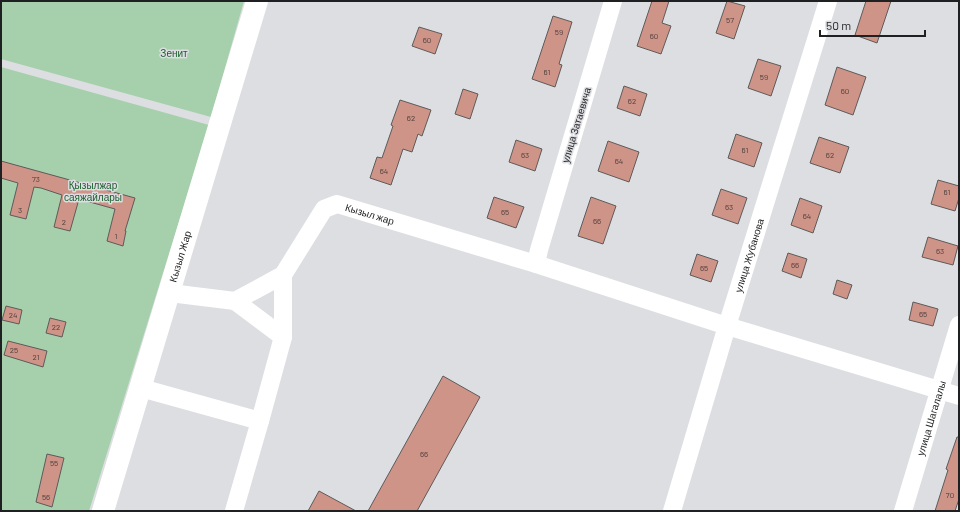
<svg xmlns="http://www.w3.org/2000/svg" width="960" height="512" font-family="Barlow,sans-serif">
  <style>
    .green { fill: #a5d0ab }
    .building { fill: #cf9488; stroke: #5e5a5a }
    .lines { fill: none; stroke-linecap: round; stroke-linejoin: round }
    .minor { stroke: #fff; stroke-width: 18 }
    .major { stroke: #fff; stroke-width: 22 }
    .labels { text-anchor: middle; stroke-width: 3; stroke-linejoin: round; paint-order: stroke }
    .number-label { font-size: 8px; fill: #4b3d3b }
    .park-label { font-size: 10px; fill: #1a5e2d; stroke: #dddee2 }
    .street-label { font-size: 10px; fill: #1f2021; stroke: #dddee2 }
  </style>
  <rect width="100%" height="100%" fill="#dddee2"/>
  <!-- green -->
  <path class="green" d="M1,1H244L211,117L1,59Z
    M1,67L209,125L89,511H1Z"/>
  <!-- building -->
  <path class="building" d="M652,1H669L662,23L671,26L661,54L637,46Z
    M727,1L745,6L734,39L716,33Z
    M866,1H891L877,43L855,35Z
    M553,16L572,22L559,64L562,65L555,87L532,79Z
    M419,27L442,34L435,54L412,46Z
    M758,59L781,66L771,96L748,88Z
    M837,67L866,77L853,115L825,105Z
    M624,86L647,94L640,116L617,108Z
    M463,89L478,94L470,119L455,114Z
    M400,100L431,110L422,136L418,134L412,152L403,149L391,185L370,178L377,157L382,158L393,126L391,125Z
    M736,134L762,143L754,167L728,158Z
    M819,137L849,147L840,173L810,163Z
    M516,140L542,149L535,171L509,162Z
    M608,141L639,152L629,182L598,171Z
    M1,161L135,198L125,231H126L123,246L107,241L115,209L79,199L70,231L54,227L62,195L41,188L34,187L26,219L10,215L18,183L1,178Z
    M938,180L959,186V198L955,211L931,204Z
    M721,189L747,198L738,224L712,215Z
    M494,197L524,207L516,228L487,218Z
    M591,197L616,206L603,244L578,236Z
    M800,198L822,206L813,233L791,225Z
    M928,237L958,246L953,265L922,257Z
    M788,253L807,259L801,278L782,271Z
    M697,254L718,261L711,282L690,275Z
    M837,280L852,285L847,299L833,294Z
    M913,302L938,309L933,326L909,320Z
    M6,306L22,310L19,324L2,320Z
    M50,318L66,322L62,337L46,333Z
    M8,341L47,351L43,367L4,355Z
    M443,376L480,397L417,511H368Z
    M957,437H959V499L955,511H935L948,470L946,469Z
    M47,454L64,458L52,507L36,502Z
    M319,491L356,511H308Z"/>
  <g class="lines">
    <!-- minor -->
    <g class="minor">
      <path d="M613,1L539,250L536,264L727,326L959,396"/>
      <path id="s1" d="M170,293L235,301L283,275L324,209L337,204L536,264"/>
      <path d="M235,301L283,337"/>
      <path d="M141,388L260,421L234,511"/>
      <path d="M260,421L283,337V275"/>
      <path id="s2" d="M672,511L727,326L828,1"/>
      <path id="s3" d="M903,511L959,325"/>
    </g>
    <!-- major -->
    <path class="major" id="s4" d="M103,511L257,1"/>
  </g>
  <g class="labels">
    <!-- number labels -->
    <g class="number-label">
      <text x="730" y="23">57</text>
      <text x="559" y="35">59</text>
      <text x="654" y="39">60</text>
      <text x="427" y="43">60</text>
      <text x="547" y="75">61</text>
      <text x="764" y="80">59</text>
      <text x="845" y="94">60</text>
      <text x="632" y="104">62</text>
      <text x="411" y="121">62</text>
      <text x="745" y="153">61</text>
      <text x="525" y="158">63</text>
      <text x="830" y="158">62</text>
      <text x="619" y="164">64</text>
      <text x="384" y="174">64</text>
      <text x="36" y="182">73</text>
      <text x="947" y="195">61</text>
      <text x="729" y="210">63</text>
      <text x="20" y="213">3</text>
      <text x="505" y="215">65</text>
      <text x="807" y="219">64</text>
      <text x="597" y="224">66</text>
      <text x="64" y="225">2</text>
      <text x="116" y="239">1</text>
      <text x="940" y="254">63</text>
      <text x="795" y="268">66</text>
      <text x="704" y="271">65</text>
      <text x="923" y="317">65</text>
      <text x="13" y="318">24</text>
      <text x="56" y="330">22</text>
      <text x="14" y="353">25</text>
      <text x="36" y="360">21</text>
      <text x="424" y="457">66</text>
      <text x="54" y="466">55</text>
      <text x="950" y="498">70</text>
      <text x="46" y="500">56</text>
    </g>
    <!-- park labels -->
    <g class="park-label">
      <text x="174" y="57">Зенит</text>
      <text x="93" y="189">Қызылжар<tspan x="93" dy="12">саяжайлары</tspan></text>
    </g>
    <!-- street labels -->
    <g class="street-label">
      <text transform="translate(576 125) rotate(-73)" y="4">улица Затаевича</text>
      <text dy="4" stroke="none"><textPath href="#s1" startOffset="246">Кызыл жар</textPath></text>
      <text dy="4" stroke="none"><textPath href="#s4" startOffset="266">Кызыл Жар</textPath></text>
      <text dy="4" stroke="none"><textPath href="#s2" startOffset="267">улица Жубанова</textPath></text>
      <text dy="4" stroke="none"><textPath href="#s3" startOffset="97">улица Шагалалы</textPath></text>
    </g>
  </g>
  <!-- border -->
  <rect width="960" height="512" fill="none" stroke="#1f2021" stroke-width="4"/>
  <!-- scale -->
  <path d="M820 30v6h105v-6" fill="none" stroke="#1f2021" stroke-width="2"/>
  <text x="826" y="30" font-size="12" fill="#1f2021" stroke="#dddee2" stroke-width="3" paint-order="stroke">50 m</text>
</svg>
